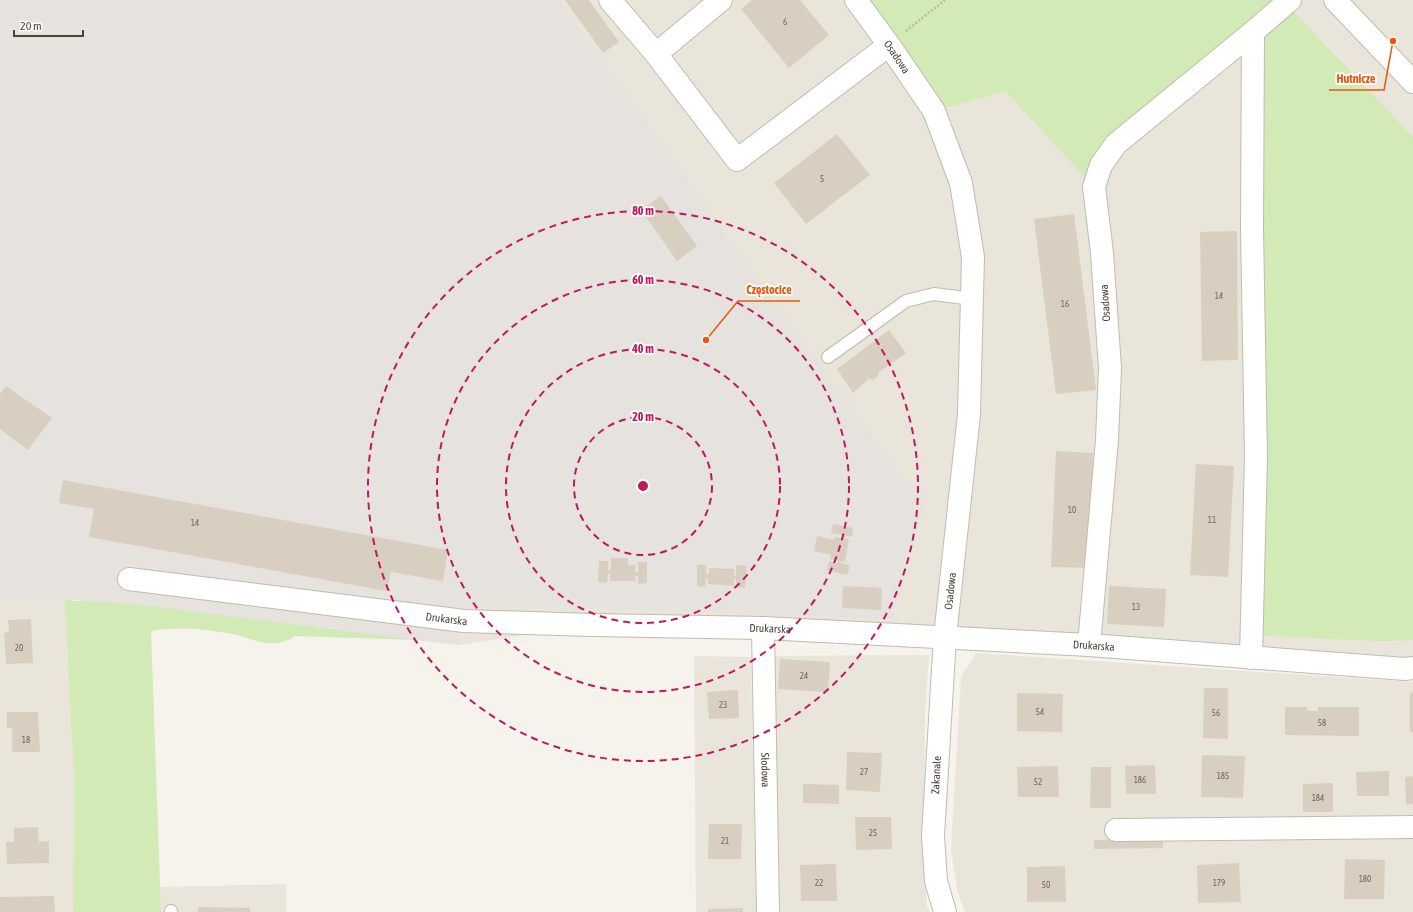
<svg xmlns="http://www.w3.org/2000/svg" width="1413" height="912" font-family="'Asap Condensed',sans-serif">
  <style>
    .residential { fill: #eae5da }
    .industrial { fill: #e6e2dd }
    .green { fill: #d2eab5 }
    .building { fill: #d8cfc1 }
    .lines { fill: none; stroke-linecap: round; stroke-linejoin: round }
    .service-casing { stroke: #c2bbae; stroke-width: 14 }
    .minor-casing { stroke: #c2bbae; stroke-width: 24 }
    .tertiary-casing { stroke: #c2bbae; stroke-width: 24 }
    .path { stroke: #c4b79f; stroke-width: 2.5; stroke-dasharray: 2 2; stroke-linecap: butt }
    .service { stroke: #fff; stroke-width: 12 }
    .minor { stroke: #fff; stroke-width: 22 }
    .tertiary { stroke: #fff; stroke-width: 22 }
    .ring { fill: none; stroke: #c2185b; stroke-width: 2; stroke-dasharray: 7 5 }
    .labels { text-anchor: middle; stroke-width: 3.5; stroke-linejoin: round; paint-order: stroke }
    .number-label { font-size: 9px; fill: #6e675b }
    .street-label { font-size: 11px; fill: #4b4439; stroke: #fff }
    .centre { fill: #c2185b; stroke: #fff; stroke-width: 2 }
    .ring-label { font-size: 12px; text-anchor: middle; font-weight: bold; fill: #c2185b; stroke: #fff; stroke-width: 3.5; stroke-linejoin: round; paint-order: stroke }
    .leader { fill: none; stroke: #e8590c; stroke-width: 1.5 }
    .callout-dot { fill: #e8590c; stroke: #fff; stroke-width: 1.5 }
    .callout-label { font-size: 12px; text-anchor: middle; font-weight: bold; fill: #e8590c; stroke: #fff; stroke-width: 3.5; stroke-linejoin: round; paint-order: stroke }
  </style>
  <rect width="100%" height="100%" fill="#f6f3ec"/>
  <!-- residential -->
  <path class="residential" d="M0,0H1413V668L592,625L459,645L66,599L74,781L73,912H0Z
    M976,653L1413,682V912H965L958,893L951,850L961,677Z
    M929,655L925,713L924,864L927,907L930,912H778L774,656Z
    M694,656L751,657L756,912H696Z
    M286,884V912H161L160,887Z"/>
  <!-- industrial -->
  <path class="industrial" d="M0,0H558L902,479L928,492L909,555L892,619L467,603L459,645L133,604L52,598L0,600Z"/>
  <!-- green -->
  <path class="green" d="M856,0H1290L1116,144L1094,187L1005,91L934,111Z
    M1294,12L1413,137V640L1379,641L1264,636L1257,49L1261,40Z
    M65,599L73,601H88L133,604L417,640L295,636C275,650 258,641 237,635C227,633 216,631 206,630C188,628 170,628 151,631L161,912H73L74,781Z"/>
  <!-- building -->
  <path class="building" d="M565,0H589L619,42L603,53Z
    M752,0H800L829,35L789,68L741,9Z
    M837,134L870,175L806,224L774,183Z
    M661,196L697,246L677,261L641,210Z
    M1074,214L1096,390L1056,394L1034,219Z
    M1237,231L1238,360L1202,361L1200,232Z
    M889,330L906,353L878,373L879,375L872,381L870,378L853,393L837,369Z
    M6,386L52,418L28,450L0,429V394Z
    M1056,451L1093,453L1089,568L1051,567Z
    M1196,464L1234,466L1228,577L1190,575Z
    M63,480L448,550L443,581L391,572L387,591L89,537L94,509L59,503Z
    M833,524L853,528L852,537L846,536L845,539H849L845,562L841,561L840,563L850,565L847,575L827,570L829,561L838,563V561L830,559L831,555L814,551L817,536L834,540L835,537L842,538L843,535L831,533Z
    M611,558H628V565H636L635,572H638V562H647V583L638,584V576H635L636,581H610V574H608L607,583L598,582L599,561H608V570H611Z
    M697,565H706V574H709V568L734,569V576H736V565L747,566L745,588L736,587V579H734V586L708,584V578H706L705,587L697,586Z
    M843,586L882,588L881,610L842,608Z
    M1109,586L1166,589L1164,627L1107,624Z
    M31,619L33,663L6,664L4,633L9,632L8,620Z
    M780,659L830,662L828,692L778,689Z
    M1204,688H1228V739L1203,738Z
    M738,690L739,718L709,719L707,692Z
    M1017,693L1063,694L1062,732L1017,731Z
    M1410,693H1413V732H1410Z
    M1285,707H1307V711H1318V707H1359V736L1285,735Z
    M7,712H38L40,752H12V728H7Z
    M847,752L882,753L880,792L846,790Z
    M1202,755L1245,756L1243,798L1201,797Z
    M1155,765L1156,794H1126L1125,766Z
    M1058,766L1059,797H1018L1017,767Z
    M1091,767H1111V808H1090Z
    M1389,771V796H1357L1356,772Z
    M1413,776V804L1406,805L1405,777Z
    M1333,783V812H1303V784Z
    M803,784L839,785V804L803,803Z
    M855,817H891L892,849L856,850Z
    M709,824H742L741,859H708Z
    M38,827L39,842L49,841V863L7,864L6,842H14V828Z
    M1163,839V848L1094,849V840Z
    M1345,859L1385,860L1384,899H1344Z
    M1239,863L1241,902L1198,903L1197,865Z
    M836,864L837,901H801L800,865Z
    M1065,866L1066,902H1027V867Z
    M54,896L55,912H0V897Z
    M198,907L250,908V912H198Z
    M743,908V912H708V909Z"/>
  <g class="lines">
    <!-- service casing -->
    <g class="service-casing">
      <path id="service" d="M828,357L906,301L934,294L972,299
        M171,912V911"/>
    </g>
    <!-- minor casing -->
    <g class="minor-casing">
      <g id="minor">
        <path d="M610,0L656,54L737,160L889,45"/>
        <path id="s1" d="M856,0L889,45L934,111L961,183L973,257L969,414L945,637L933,836L936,881L945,912"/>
        <path d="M656,54L721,0"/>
        <path id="s2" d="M129,579L464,621L592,625L763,628L1089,645L1405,669L1413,668"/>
        <path id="s3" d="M763,628L768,912"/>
        <path d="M1089,645L1107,440L1110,368L1102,253L1094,187L1101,165L1116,144L1253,32L1290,0"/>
        <path d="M1251,658L1256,457L1252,228L1253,32"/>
        <path d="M1116,830L1413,827"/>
      </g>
    </g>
    <!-- tertiary casing -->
    <g class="tertiary-casing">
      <path id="tertiary" d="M1335,0L1413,82"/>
    </g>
    <!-- path -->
    <path class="path" d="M906,31L945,0"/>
    <!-- service -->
    <use href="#service" class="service"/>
    <!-- minor -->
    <use href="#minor" class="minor"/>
    <!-- tertiary -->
    <use href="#tertiary" class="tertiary"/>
  </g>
  <!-- distance rings -->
  <g class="ring">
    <circle cx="643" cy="486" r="69"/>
    <circle cx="643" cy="486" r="137"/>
    <circle cx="643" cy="486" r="206"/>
    <circle cx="643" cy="486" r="275"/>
  </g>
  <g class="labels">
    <!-- number labels -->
    <g class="number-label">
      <text x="785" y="25">6</text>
      <text x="822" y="182">5</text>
      <text x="1219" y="299">14</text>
      <text x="1065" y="307">16</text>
      <text x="1072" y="513">10</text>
      <text x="1212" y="523">11</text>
      <text x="195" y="526">14</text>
      <text x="1136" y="610">13</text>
      <text x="19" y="651">20</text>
      <text x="804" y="679">24</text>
      <text x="723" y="708">23</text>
      <text x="1040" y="715">54</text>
      <text x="1216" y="716">56</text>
      <text x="1322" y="726">58</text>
      <text x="26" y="743">18</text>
      <text x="864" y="775">27</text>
      <text x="1223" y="779">185</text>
      <text x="1140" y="783">186</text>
      <text x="1038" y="785">52</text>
      <text x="1318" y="801">184</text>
      <text x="873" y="836">25</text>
      <text x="725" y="844">21</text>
      <text x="1365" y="882">180</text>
      <text x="819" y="886">22</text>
      <text x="1219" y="886">179</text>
      <text x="1046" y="888">50</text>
    </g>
    <!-- street labels -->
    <g class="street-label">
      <text dy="4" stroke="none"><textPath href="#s1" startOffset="70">Osadowa</textPath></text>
      <text transform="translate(1105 303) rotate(-94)" y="4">Osadowa</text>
      <text transform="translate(950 591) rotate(-84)" y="4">Osadowa</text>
      <text dy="4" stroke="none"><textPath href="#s2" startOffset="320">Drukarska</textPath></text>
      <text dy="4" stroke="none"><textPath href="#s2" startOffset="644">Drukarska</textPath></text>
      <text dy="4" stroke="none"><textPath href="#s2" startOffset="968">Drukarska</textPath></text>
      <text dy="4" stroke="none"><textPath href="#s3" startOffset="142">Słodowa</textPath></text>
      <text transform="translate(936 775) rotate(-87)" y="4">Zakanale</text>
    </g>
  </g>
  <circle cx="643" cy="486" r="6" class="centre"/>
  <g class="ring-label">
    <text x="643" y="215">80 m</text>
    <text x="643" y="284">60 m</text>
    <text x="643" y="353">40 m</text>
    <text x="643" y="421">20 m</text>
  </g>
  <!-- callouts -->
  <path class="leader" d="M1393 41L1384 90H1329M706 340L738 301H800"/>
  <g class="callout-dot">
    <circle cx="1393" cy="41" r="4"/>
    <circle cx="706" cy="340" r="4"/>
  </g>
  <g class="callout-label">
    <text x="1356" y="83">Hutnicze</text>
    <text x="769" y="294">Częstocice</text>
  </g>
  <!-- scale -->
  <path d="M14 30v6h69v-6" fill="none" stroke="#4b4439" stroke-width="2"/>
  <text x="20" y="30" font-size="12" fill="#4b4439" stroke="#ffffff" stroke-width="3" paint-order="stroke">20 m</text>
</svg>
